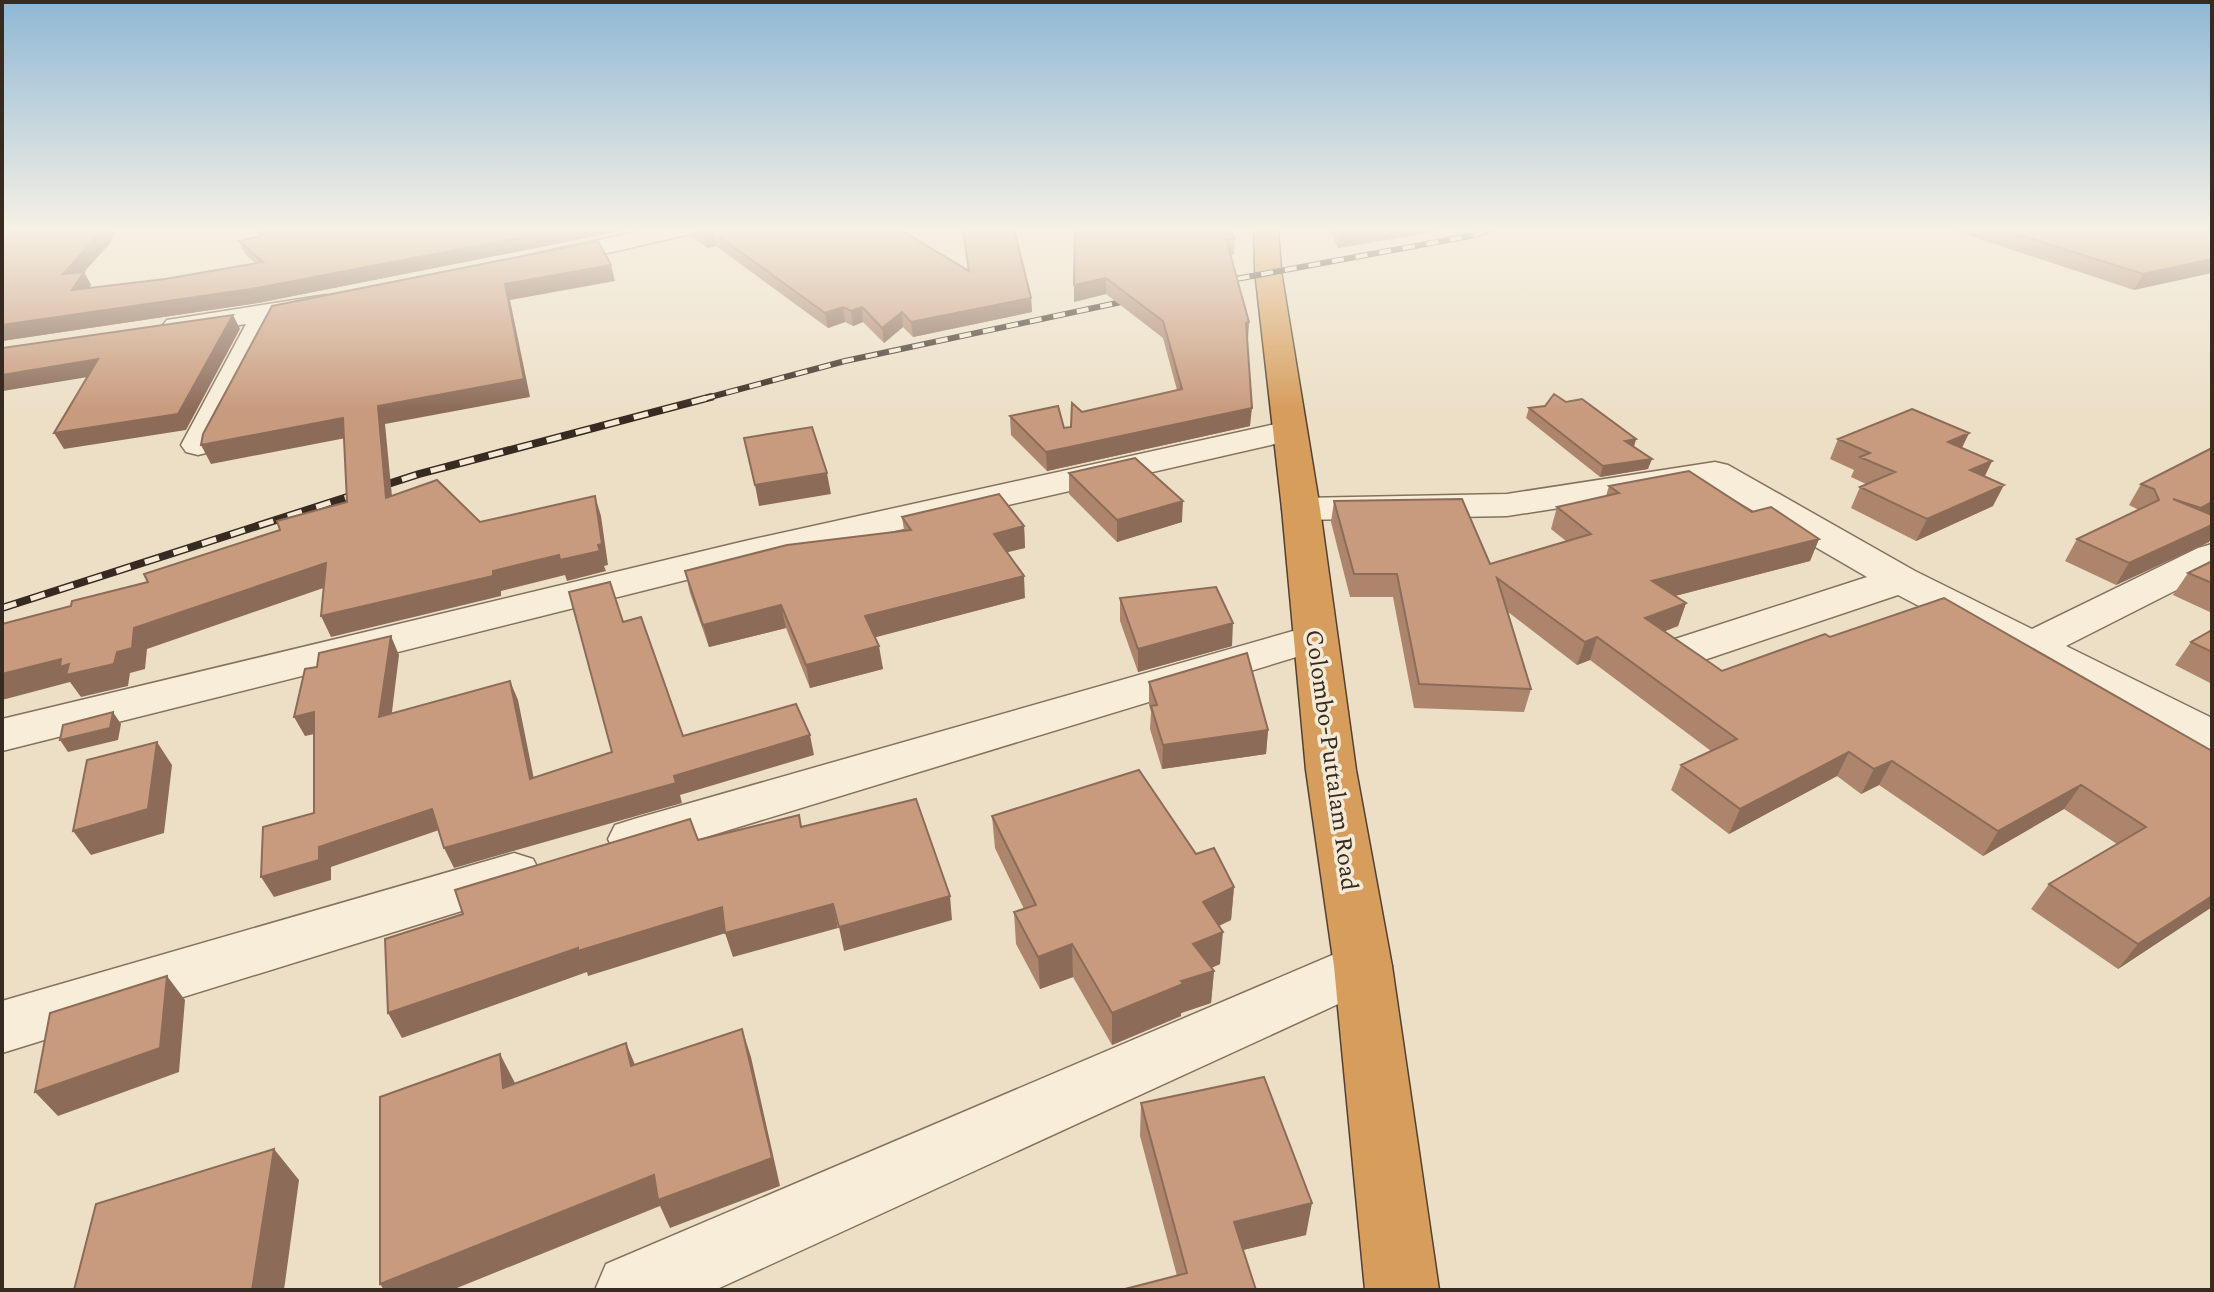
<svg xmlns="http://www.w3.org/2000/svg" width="2214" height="1292" font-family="Spectral,serif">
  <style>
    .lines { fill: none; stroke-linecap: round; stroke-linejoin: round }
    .street-casing { stroke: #86715d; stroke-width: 3 }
    .highway-casing { stroke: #544030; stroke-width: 3 }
    .street { fill: #f7edd9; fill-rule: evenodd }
    .highway { fill: #d69d5c; fill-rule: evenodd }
    .rail-far1-casing { stroke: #372a20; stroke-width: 6 }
    .rail-casing { stroke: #372a20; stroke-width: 8 }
    .rail-far1 { stroke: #f4ead5; stroke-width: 4; stroke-dasharray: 12; stroke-linecap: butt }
    .rail { stroke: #f4ead5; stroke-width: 5; stroke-dasharray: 15; stroke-linecap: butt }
    .wall { fill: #ac856c }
    .shaded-wall { fill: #8c6c58 }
    .building { fill: #c89b7e; stroke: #8c6c58; stroke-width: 2 }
    .labels { text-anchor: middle; stroke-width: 7; stroke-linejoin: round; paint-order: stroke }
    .street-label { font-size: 24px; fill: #372a20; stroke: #f4ead5 }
  </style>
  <rect width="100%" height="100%" fill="#ecdfc6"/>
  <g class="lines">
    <!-- street casing -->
    <g class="street-casing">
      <path id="street" d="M649,229H693L690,234L543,268L534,266L530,260L534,254Z
        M326,295L336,297L340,303L336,309L277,319L215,445L210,452L198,455L186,452L181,445L246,324L177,335L167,332L162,326L167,320Z
        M1289,421L1301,424L1306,431L1301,438L746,565L2,751V719L745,541Z
        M1715,462L1728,465L1915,571L2032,629L2198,548L2212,544V572L2066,646L2212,718V754L2195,750L1898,595L1707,659L1691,663L1675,659L1669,649L1675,639L1867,577L1709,485L1507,516L1301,520L1288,517L1282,509L1288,501L1301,498L1507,494Z
        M1314,625L1329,629L1336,638L1329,647L634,859L615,853L608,839L615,825L634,819Z
        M514,853L533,859L541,874L533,889L2,1053V1001Z
        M1363,942L1384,949L1392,966L1384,983L715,1290H595L606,1264Z"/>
    </g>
    <!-- highway casing -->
    <g class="highway-casing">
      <path id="highway" d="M1254,229H1278L1281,271L1320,509L1356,770L1392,966L1439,1290H1365L1334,966L1306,770L1282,509L1255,271Z"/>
    </g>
    <!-- street -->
    <use href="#street" class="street"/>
    <!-- highway -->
    <use href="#highway" class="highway"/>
    <!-- rail-far1 casing -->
    <g class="rail-far1-casing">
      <path id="rail-far1" d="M1214,283L1475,235L1493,229
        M703,399L845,361L1140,298"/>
    </g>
    <!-- rail casing -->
    <g class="rail-casing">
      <path id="rail" d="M2,608L419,474L711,397"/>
    </g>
    <!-- rail-far1 -->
    <use href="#rail-far1" class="rail-far1"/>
    <!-- rail -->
    <use href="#rail" class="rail"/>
  </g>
  <!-- wall -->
  <path class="wall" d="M2,229H116L110,243L84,272L91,285L89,288L165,279L255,263L245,254L239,241L260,236L258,229H631L258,303L2,341Z
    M691,229H899L968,270L962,229H1014L1031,298L1032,312L913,337L903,327L884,343L863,322L853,326L845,322L828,328L716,246L707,248L692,236Z
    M1075,229L1235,239L1234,255H1230L1248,339L1250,426L1047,471L1011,435L1010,416L1064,428L1071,427L1082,412L1177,390L1163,338L1106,294L1074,302Z
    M1329,229H1439V231L1338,248Z
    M1949,229H2212L2134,290Z
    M1566,402L1636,439L1634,447L1648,469L1600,477L1526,418L1529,408Z
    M1969,433L1962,448L1992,461L1984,477L1993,506L1916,541L1851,508L1860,487L1866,484L1851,477L1854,470L1830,459L1838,439Z
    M2212,448V537L2209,542L2116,585L2065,561L2077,539L2139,510L2129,505L2141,484Z
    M1069,473L1182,522L1117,542L1069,494Z
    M1609,486L1752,512L1819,539L1810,561L1675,596L1686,603L1678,626L1664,631L1722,671L1830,637L2212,751V907L2118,969L2031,909L2049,884L2117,844L2064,809L1983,856L1879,785L1861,794L1837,776L1729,834L1671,790L1681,765L1711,751L1590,660L1577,665L1508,612L1531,689L1524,712L1414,708L1393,597H1350L1331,522L1334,501L1490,564L1566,541L1551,529L1557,507L1606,496Z
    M902,517L1024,526L1025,548L1007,552L1025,598L875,637L883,669L810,688L786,628L709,647L690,593L685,571L904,530Z
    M2212,561V613L2173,595L2188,573Z
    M1120,598L1232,646L1138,672L1120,621Z
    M2212,630V684L2175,665L2191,642Z
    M1149,682L1268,730L1266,754L1162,769L1150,729L1151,712L1149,705Z
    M992,816L1196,854L1234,887L1231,920L1219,926L1220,964L1211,968L1214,971L1211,1003L1181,1013V1016L1112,1045L1073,977L1040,989L1016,944L1014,912L1024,909L995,848Z
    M1141,1103L1306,1235L1243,1250L1256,1290L1177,1276L1140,1136Z"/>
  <!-- shaded-wall -->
  <path class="shaded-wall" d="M104,229H116L110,243L84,272L91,285L79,304L63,274Z
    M566,229H631L258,303L2,341V325Z
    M1369,229H1439V231L1338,248L1340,233Z
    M713,232L716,246L707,248L704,234Z
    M2212,259V273L2134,290L2143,274Z
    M611,265L615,281L510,300L530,397L385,424L394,517L386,498L378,406L505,284Z
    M1106,278V294L1074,302V285Z
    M1031,298L1032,312L913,337L911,322Z
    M843,307L845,322L828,328L825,313Z
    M862,307L863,322L853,326L851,311Z
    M902,312L903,327L884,343L882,328Z
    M233,315L240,329L186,430L64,449L54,433Z
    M1249,322L1248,339L1245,340L1246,323Z
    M98,359L106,374L3,391L2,393V375Z
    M1252,408L1250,426L1047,471L1046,452Z
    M343,418L351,437L211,464L201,445Z
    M1969,433L1959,453L1948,442Z
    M1636,439L1633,449L1625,441Z
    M1652,459L1648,469L1600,477L1603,466Z
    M1992,461L1982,482L1970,470Z
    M827,473L831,494L759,506L755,485Z
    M2004,485L1993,506L1916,541L1927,519Z
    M595,496L601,516L608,565L604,566L606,571L567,581L565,575L501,591V596L331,637L321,616L493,571L598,545Z
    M1183,501L1182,522L1117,542V520Z
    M2212,502V516L2188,530L2201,508Z
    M2212,525V537L2209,542L2116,585L2129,563Z
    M1024,526L1025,548L995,555L994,534Z
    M1819,539L1810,561L1644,604L1652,581Z
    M326,563L335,584L147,649L145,669L130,673L128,686L81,697L70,682L2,700V674L61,659L117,652L134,628Z
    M1024,576L1025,598L869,639L865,616Z
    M1686,603L1678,626L1638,642L1645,618Z
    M781,605L786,628L709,647L703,625Z
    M1233,623L1232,646L1138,672V649Z
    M391,636L399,655L389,736L379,717Z
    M1597,637L1590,660L1577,665L1585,642Z
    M879,646L883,669L810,688L806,665Z
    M510,681L518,700L538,799L530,779Z
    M113,712L121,724L118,740L68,752L60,740Z
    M314,712L324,732L305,736L294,717Z
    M1268,730L1266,754L1162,769L1163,745Z
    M810,735L814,755L680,795L682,803L454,868L444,848L674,776Z
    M157,742L172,765L164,833L91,855L73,831Z
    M1849,752L1837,776L1729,834L1740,809Z
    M1892,761L1879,785L1861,794L1874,769Z
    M2081,785L2064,809L1983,856L1998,831Z
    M432,809L442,829L331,867V880L274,897L261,877L319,847Z
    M1234,887L1231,920L1201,934L1203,902Z
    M950,896L952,920L844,951L839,927Z
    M2212,896V907L2118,969L2138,944Z
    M833,904L838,928L733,957L725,933Z
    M722,907L729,932L588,976L587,972L402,1038L388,1013L578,948Z
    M1223,932L1220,964L1191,977L1193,944Z
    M1072,944L1073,977L1040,989L1038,957Z
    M1214,971L1211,1003L1181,1013V1016L1112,1045V1013L1181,981Z
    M167,976L185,1000L179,1072L58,1116L35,1092Z
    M742,1029L751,1057L780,1186L670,1228L660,1206L452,1290H384L380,1284Z
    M626,1043L638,1072L631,1066Z
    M500,1054L515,1083L503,1088Z
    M274,1149L299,1180L284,1290H252Z
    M1312,1203L1306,1235L1230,1253L1234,1222Z"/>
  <!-- building -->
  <path class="building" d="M2,229H104L63,274L84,272L72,290L165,279L263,262L239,241L260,236L258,229H566L251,289L2,325Z
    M697,229H899L969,271L963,229H1014L1031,298L911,322L902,312L882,328L862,307L851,311L843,307L825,313L713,232L704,234Z
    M1075,229H1230L1235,239H1226L1249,322L1246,323L1252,408L1046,452L1010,416L1058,406L1064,428L1071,427L1072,403L1082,412L1182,389L1163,321L1106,278L1074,285Z
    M1338,229H1369L1340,233Z
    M2001,229H2212V259L2143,274Z
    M598,241L611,265L505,284L524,379L378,406L386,498L437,480L480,522L595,496L602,544L598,545L600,551L560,560L559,555L493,571V576L321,616L326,563L134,628L132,648L117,652L114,664L66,675L69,664L60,667L61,659L2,674V624L71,606L72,601L148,582L144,574L280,530L277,521L347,502L343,418L201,445L203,434L272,306Z
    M233,315L178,414L54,433L98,359L2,375V348Z
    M1554,394L1566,402L1582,399L1636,439L1625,441L1652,459L1603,466L1529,408L1545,406Z
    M1912,409L1969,433L1948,442L1992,461L1970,470L2004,485L1927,519L1860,487L1895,472L1860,457L1870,453L1838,439Z
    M812,427L827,473L755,485L744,438Z
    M2212,448V502L2201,508L2173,499L2212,515V525L2129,563L2077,539L2159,500L2154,489L2141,484Z
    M1135,458L1183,501L1117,520L1069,473Z
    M1689,471L1752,512L1771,507L1819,539L1652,581L1686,603L1645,618L1722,671L1825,634L1830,637L1944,598L2212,751V896L2138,944L2049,884L2146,827L2081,785L1998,831L1892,761L1874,769L1849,752L1740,809L1681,765L1737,739L1597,637L1585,642L1497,578L1531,689L1419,684L1397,574H1354L1334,501L1462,499L1490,564L1591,534L1557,507L1619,493L1609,486Z
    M999,494L1024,526L994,534L1024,576L865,616L879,646L806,665L781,605L703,625L685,571L787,545L911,530L902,517Z
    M2212,561V583L2188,573Z
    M610,582L623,622L641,617L683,736L796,704L810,735L674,776L676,783L444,848L432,809L319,847V860L261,877L263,827L314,813V712L294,717L305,669L317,667L319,653L391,636L379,717L510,681L530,779L612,752L569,592Z
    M1216,587L1233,623L1138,649L1120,598Z
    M2212,630V652L2191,642Z
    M1247,653L1268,730L1163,745L1151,706L1157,705L1149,682Z
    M113,712L110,728L60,740L63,725Z
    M157,742L148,809L73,831L87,760Z
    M1139,770L1196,854L1214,848L1234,887L1203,902L1223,932L1193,944L1214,971L1181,981L1183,984L1112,1013L1072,944L1038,957L1014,912L1036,905L992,816Z
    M916,799L950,896L839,927L833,904L725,933L722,907L578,951V948L388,1013L385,939L463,914L455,890L690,819L698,840L799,815L801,827Z
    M167,976L160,1048L35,1092L50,1013Z
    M742,1029L772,1158L658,1200L654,1175L380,1284V1097L500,1054L503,1088L626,1043L631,1066Z
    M1264,1077L1312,1203L1234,1222L1256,1290H1121L1187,1273L1141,1103Z
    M274,1149L252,1290H74L96,1204Z"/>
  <!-- sky -->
  <linearGradient id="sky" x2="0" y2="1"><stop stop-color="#8eb8d5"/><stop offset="0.56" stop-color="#f6f1e5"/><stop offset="1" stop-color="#f6f1e5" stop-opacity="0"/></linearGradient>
  <rect width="2214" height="410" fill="url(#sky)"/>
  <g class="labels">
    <!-- street labels -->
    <g class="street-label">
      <text transform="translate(1332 760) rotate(82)" y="8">Colombo-Puttalam Road</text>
    </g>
  </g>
  <!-- border -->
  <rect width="2214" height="1292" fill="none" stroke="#372a20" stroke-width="8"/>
</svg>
